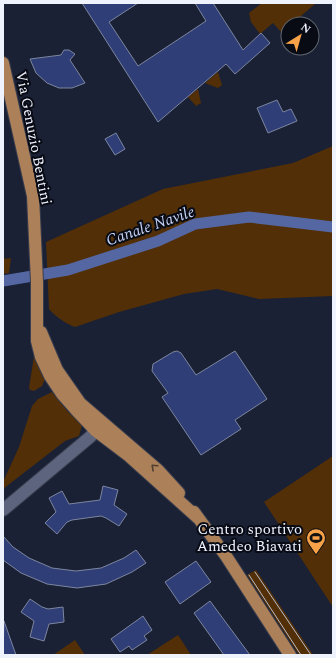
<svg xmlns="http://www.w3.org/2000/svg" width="336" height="658" font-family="Spectral,serif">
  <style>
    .green { fill: #522f07 }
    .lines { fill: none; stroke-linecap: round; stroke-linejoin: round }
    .canal { stroke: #5467a2; stroke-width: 11 }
    .building { fill: #2f3e76; stroke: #7d869f }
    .tertiary-casing { stroke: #393d4e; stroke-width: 14 }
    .primary-casing { stroke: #393d4e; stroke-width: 14 }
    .tertiary { stroke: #5c657d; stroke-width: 12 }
    .primary { stroke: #ac8058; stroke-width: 12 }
    .tram { stroke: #b8bdca; stroke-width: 1 }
    .oneway { stroke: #524033 }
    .labels { text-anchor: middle; stroke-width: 4; stroke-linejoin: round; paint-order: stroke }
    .street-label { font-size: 15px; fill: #eff3fe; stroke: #080b14 }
    .poi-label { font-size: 15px; fill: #eff3fe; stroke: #080b14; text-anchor: end }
    .water-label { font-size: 16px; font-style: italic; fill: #c5d1f4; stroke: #080b14 }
  </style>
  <rect width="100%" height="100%" fill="#1a2135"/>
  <!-- green -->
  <path class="green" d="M262,3H316L292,24H288V28L282,33L273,23L260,34L251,22L249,13Z
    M218,72L222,85L218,88L205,83Z
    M198,89L201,103L196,106L188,97Z
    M333,146V296L259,299L217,289L184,294L119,312L75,327C65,323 56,317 49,309L46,242L163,189L293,163Z
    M11,258L9,273L3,274V259Z
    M34,356L45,379L42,386L34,391L30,390L29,388Z
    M52,392L68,412L82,425L79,436L65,441L3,489V482L19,447L32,406L38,399Z
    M333,456V607L264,502Z
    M256,570L310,650L313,655H299L247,575Z
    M178,635L191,655H147Z
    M75,640L85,655H53Z"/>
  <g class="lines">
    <!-- canal -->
    <path class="canal" d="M3,281L68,270L158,241L195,224L249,217L333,227"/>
  </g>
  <!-- building -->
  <path class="building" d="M82,3H138L109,22L138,66L206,21L195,3H213L243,50L261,33L270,43L235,74L226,64L158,122Z
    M64,50H69L75,54L70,60L85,83L72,88H59L47,83L36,73L30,59L61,55Z
    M277,100L283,112L291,109L297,121L268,133L257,108Z
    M116,133L125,149L115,155L105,139Z
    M177,351L181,353L196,375L235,351L267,399L235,420L241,429L201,455L162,397L168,393L152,371L153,364L173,352Z
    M103,486L118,490L114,505L127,514L119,526L106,518L101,516L72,520L67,522L57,534L45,523L56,512L49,498L62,491L69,504L100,500Z
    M3,536L13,547L29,558L52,568L76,571L101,568L124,558L136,550L146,563L132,572L106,584L77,588L47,584L21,573L3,560Z
    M196,561L211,582L180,604L165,582Z
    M30,599L42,607L48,609L63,607L64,622L49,624L44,641L30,637L34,621L21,612Z
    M210,601L250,655H224L194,613Z
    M143,616L152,630L144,636L147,640L132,650L129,646L120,652L111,639Z
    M4,621L16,655H3Z"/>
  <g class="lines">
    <!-- tertiary casing -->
    <g class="tertiary-casing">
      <path id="tertiary" d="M3,510L90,437L102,424"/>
    </g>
    <!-- primary casing -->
    <g class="primary-casing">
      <path id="primary" d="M3,63L33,196L37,282V341L41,357L50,376L62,394L77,411L96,431L129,456L198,518
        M41,332L57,370L80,403L158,470L179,493
        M194,512L226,556L290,655"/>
    </g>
    <!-- tertiary -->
    <use href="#tertiary" class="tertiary"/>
    <!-- primary -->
    <use href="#primary" class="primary"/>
    <!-- tram -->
    <path class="tram" d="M255,572L311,655
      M249,575L301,655"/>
  </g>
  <!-- one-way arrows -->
  <defs><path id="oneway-chevron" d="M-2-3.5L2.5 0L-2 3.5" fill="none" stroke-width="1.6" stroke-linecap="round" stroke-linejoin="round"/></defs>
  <use class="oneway" href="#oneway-chevron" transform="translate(154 467) rotate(-137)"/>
  <!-- icons -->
  <defs>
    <g id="stadium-pin" transform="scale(1)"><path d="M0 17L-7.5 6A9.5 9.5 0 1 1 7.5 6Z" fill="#f7a149" stroke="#080b14"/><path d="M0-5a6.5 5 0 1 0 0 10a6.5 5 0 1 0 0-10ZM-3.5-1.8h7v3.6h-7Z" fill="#111"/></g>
  </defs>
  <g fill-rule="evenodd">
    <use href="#stadium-pin" x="316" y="538"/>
  </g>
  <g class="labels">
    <!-- street labels -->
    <g class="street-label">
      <text transform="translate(34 138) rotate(79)" y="5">Via Genuzio Bentini</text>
    </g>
    <!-- poi labels -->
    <g class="poi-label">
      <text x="302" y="534">Centro sportivo<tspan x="302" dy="17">Amedeo Biavati</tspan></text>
    </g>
    <!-- water labels -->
    <g class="water-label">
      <text transform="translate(150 225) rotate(-19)" y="6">Canale Navile</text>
    </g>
  </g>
  <!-- border -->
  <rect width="336" height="658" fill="none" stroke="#eff3fe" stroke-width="8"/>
  <!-- north arrow -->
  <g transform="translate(300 36) rotate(37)"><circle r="19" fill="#080b14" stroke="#646872"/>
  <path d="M0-3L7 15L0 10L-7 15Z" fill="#f7a149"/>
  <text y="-6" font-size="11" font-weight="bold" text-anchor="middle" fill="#eff3fe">N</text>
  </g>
</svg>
